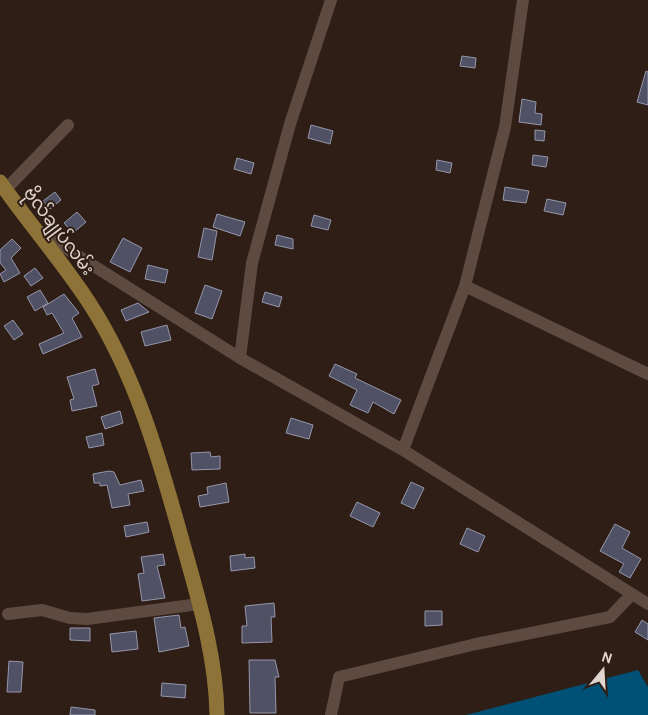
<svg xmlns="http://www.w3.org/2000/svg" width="648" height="715" font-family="Cabin,'Noto Sans Myanmar',sans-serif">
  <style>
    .water { fill: #005175 }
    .building { fill: #505164; stroke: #9597ac }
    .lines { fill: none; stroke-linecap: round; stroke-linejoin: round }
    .minor { stroke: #5d4a40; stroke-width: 12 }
    .major { stroke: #8e7338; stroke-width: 15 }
    .labels { text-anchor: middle; stroke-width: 4; stroke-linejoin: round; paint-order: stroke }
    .street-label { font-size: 18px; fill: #e0d5cf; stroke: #2e1e15 }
  </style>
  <rect width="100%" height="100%" fill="#2e1e15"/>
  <!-- water -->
  <path class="water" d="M638,670L648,687V715H466Z"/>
  <!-- building -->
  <path class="building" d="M462,56L476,58L475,68L460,66Z
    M646,71L648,72V105L637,102Z
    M522,99L536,102L535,113L542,114L541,125L519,122Z
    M311,125L333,131L330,144L308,138Z
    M535,130L545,131L544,141L535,140Z
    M533,155L548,157L546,167L532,165Z
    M237,158L254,163L251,174L234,169Z
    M437,160L452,163L450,173L436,170Z
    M505,187L529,191L526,203L503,200Z
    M55,192L61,200L50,209L43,201Z
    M547,199L566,203L563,215L544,211Z
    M77,212L86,222L73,233L64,223Z
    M217,214L245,222L240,236L213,227Z
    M314,215L331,220L328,230L311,226Z
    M204,228L217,231L212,260L198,257Z
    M277,235L293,239V249L275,245Z
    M123,238L142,248L130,272L110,262Z
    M12,239L21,248L11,258L20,273L4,282L0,274L6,270L0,263V250Z
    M148,265L168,270L165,283L145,279Z
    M35,268L43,278L31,286L24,276Z
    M205,285L222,291L212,319L195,313Z
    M40,290L48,303L35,311L27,297Z
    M265,292L282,297L279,307L262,302Z
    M64,294L79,313L72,318L82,337L43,354L39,344L64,333L52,313L47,315L43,307Z
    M138,303L149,312L126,321L121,310Z
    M13,320L23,334L14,340L4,326Z
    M167,325L171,340L145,346L141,332Z
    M335,364L357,374L355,378L401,400L394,414L373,402L368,413L350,405L357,390L329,376Z
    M95,369L99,384L92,386L97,406L72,411L70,400L74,399L67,377Z
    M120,411L123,423L105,429L101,417Z
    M291,418L313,425L309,439L286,433Z
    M102,433L104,445L89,448L86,437Z
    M210,452L211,457L220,456V469L192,470L191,453Z
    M109,471L114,472L120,485L141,480L144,491L128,494L130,505L112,508L107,485L100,486V483H94L93,474Z
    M411,482L424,488L414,509L401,503Z
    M226,483L229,502L200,507L198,496L208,494L207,487Z
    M357,502L380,513L373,527L350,516Z
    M147,522L149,532L126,537L124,526Z
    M615,524L630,532L622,548L641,559L630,578L619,572L624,564L600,551Z
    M467,528L485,536L478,552L460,544Z
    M163,554L165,565L157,566L165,598L142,601L138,574L144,573L141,557Z
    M245,554V558L254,557L255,568L231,571L230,556Z
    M274,603L275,617H271L272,642L242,643V626H247L245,606Z
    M425,611H442V625L425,626Z
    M179,615L181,628L185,627L189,646L159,652L154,618Z
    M642,620L648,624V640L635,632Z
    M70,628H90V641L70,640Z
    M136,631L138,649L112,652L110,634Z
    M249,660H275L279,677H275L276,713H250Z
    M9,661L23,662L21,692H7Z
    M162,683L186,685L185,698L161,696Z
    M71,707L95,710V715H70Z"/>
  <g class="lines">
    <!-- minor -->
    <path class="minor" d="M5,190L68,125
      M40,232L240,358L403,450L648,604
      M465,286L648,374
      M240,358L252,263L290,124L331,0
      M403,450L465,286L505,127L523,0
      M8,614L42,610L70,618L87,619L199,604
      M331,715L339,677L476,644L610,617L632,594"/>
    <!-- major -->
    <path class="major" d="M0,182C28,222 61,260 88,301C136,374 160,461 183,544C199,601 216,656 217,715"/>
  </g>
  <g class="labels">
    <!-- street labels -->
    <g class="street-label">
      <text transform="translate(59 231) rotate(53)" y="6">ဗိုလ်ချုပ်လမ်း</text>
    </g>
  </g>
  <!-- north arrow -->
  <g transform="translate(603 670) rotate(18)" stroke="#2e1e15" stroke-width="4" paint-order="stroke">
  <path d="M0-4L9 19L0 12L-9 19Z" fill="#e0d5cf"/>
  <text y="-8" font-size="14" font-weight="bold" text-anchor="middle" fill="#e0d5cf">N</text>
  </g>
</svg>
